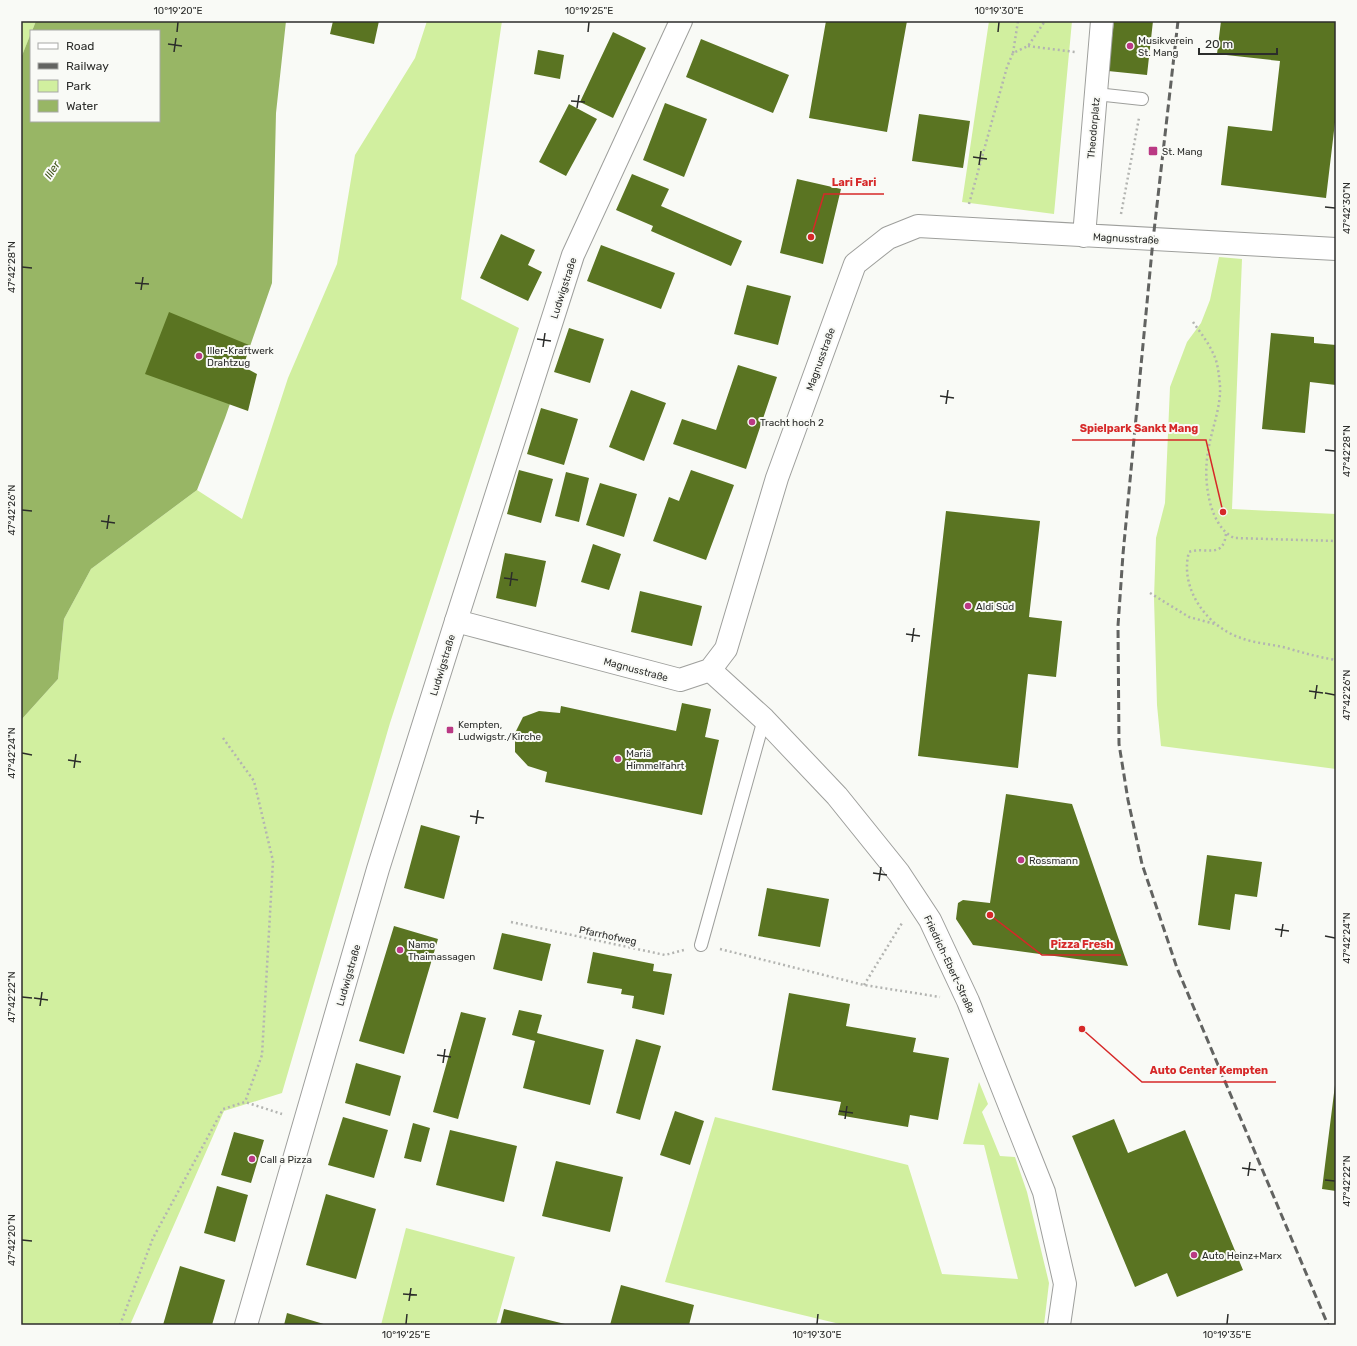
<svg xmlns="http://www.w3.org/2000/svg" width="1357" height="1346" font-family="Rubik,sans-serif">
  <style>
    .green { fill: #d1ef9f }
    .water { fill: #98b665 }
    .building { fill: #5a7422 }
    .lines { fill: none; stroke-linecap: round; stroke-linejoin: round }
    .service-casing { stroke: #9e9f9c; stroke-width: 14 }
    .minor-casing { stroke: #9e9f9c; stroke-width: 24 }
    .tertiary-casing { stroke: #9e9f9c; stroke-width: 24 }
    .path { stroke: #b3b4b1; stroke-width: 2.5; stroke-dasharray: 2 3; stroke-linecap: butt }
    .service { stroke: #fff; stroke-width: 12 }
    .minor { stroke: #fff; stroke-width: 22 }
    .tertiary { stroke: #fff; stroke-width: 22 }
    .rail { stroke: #626361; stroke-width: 3; stroke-dasharray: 8 4; stroke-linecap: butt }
    .ticks { fill: none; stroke: #2c2d2b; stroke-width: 1.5 }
    .poi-dot { fill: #ba3984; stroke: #f9faf6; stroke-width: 1.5 }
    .labels { text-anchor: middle; stroke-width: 4; stroke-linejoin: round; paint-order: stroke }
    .poi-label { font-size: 10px; fill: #2c2d2b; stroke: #f9faf6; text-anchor: start }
    .street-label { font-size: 10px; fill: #2c2d2b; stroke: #f9faf6 }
    .water-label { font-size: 11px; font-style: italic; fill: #42551b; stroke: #f9faf6 }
    .leader { fill: none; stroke: #d62828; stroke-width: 1.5 }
    .callout-dot { fill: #d62828; stroke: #f9faf6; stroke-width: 1.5 }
    .callout-label { font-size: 11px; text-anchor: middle; font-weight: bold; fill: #d62828; stroke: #f9faf6; stroke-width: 4; stroke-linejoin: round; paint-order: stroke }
    .neatline { fill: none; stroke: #2c2d2b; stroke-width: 1.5 }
    .ticks-label { font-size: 10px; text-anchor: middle; fill: #2c2d2b }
  </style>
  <rect width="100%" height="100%" fill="#f9faf6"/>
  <!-- green -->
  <path class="green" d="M21,21H36L21,58Z
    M427,21H502L461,299L519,328L390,723L282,1093L224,1111L130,1325H21V720L58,679L64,619L91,569L197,490L242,519L288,378L337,264L355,155L415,58Z
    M989,21H1072L1054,214L962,202Z
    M1219,257L1242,259L1232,509L1336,514V769L1161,746L1157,705L1154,598L1156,538L1165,503L1170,387L1187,342L1201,323L1210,300Z
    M979,1082L988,1104L982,1112L1000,1156L1015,1157L1027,1192L1049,1283L1044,1325H844L665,1282L715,1117L908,1165L942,1274L1018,1279L984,1145L963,1144Z
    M406,1228L515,1257L496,1325H381Z"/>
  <!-- water -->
  <path class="water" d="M36,21H286L276,113L272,283L225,418L197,490L91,569L64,619L58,679L21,720V58L31,33V121H159V31H32Z"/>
  <!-- building -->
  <path class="building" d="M333,21H379L374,44L330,34Z
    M826,21H907L887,132L809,118Z
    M1114,21H1153L1147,75L1108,71Z
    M1221,21H1336V114L1326,198L1221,185L1228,126L1272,131L1280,61L1217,54Z
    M613,32L646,48L613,118L580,102Z
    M701,39L789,75L773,113L686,77Z
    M538,50L564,55L560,79L534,74Z
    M665,103L707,119L684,177L643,160Z
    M569,104L597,119L566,176L539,162Z
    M919,114L970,121L963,168L912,161Z
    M632,174L669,189L661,206L742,241L731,266L651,231L653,226L616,210Z
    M797,179L841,189L823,264L780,253Z
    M501,234L535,250L528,265L542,272L528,301L480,278Z
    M601,245L675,273L661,309L587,281Z
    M747,285L791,296L778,345L734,334Z
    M169,312L249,345L244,367L257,374L248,411L145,374Z
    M569,328L604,339L590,383L554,372Z
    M1271,333L1314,337V343L1336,345V385L1310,382L1305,433L1262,429Z
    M738,365L777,377L746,469L673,444L682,419L716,430Z
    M631,390L666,403L644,461L609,447Z
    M541,408L578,419L564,465L527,454Z
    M519,470L553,479L541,523L507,514Z
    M691,470L734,485L706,560L653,541L669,497L679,501Z
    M566,472L589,478L579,522L555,516Z
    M600,483L637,494L624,537L586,525Z
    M946,511L1040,521L1029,617L1062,621L1056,677L1028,674L1018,768L918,756Z
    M593,544L621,554L609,590L581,582Z
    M505,553L546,561L536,607L496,598Z
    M640,591L702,606L692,646L631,632Z
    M682,703L711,709L705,737L719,740L702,815L545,782L547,772L528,766L515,752V733L523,717L539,711L560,713L561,706L676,731Z
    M1006,794L1072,804L1128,966L973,945L956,919L958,903L963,900L990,903Z
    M421,825L460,836L444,899L404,888Z
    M1207,855L1262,862L1257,897L1235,894L1230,930L1198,925Z
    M767,888L829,899L820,947L758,936Z
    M394,926L438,939L404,1054L359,1041Z
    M502,933L551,944L542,981L493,969Z
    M593,952L654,964L653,971L672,974L664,1015L632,1008L634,996L621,994L622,989L587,983Z
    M789,993L850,1004L846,1026L916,1038L913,1052L949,1058L938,1120L910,1115L908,1127L838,1115L841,1102L772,1090Z
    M519,1010L542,1015L537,1033L604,1050L590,1105L523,1088L535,1041L512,1035Z
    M461,1012L486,1018L458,1119L433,1112Z
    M636,1039L661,1046L640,1120L616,1113Z
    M356,1063L401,1076L390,1116L345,1103Z
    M1335,1085H1336V1191L1322,1189Z
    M675,1111L704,1121L690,1165L660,1155Z
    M343,1117L388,1130L374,1178L328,1165Z
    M1114,1119L1128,1153L1185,1130L1243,1270L1177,1297L1167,1273L1135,1287L1072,1136Z
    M413,1123L430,1128L421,1162L404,1158Z
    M450,1130L517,1146L504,1202L436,1185Z
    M234,1132L264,1140L251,1183L221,1175Z
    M556,1161L623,1177L610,1232L542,1216Z
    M217,1186L248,1195L235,1242L204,1233Z
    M326,1194L376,1209L356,1279L306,1265Z
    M180,1266L225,1280L212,1325H163Z
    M621,1285L694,1305L689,1325H610Z
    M504,1309L565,1324V1325H500Z
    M287,1313L327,1325H284Z"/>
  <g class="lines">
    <!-- service casing -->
    <g class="service-casing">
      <path id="service" d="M1096,94L1142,99
        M701,945L764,719"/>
    </g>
    <!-- minor casing -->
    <g class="minor-casing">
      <path id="minor" d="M1084,236L1102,21
        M456,621L680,680L710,670L726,649L777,478L855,264L888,238L918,226L1336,249
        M710,670L764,719L837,796L899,873L930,920L968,1001L1044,1192L1065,1284L1059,1325"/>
    </g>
    <!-- tertiary casing -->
    <g class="tertiary-casing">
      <path id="tertiary" d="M246,1325L378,869L456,621L573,255L681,21"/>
    </g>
    <!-- path -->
    <path class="path" d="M1028,46L1075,52
      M1013,53L1018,21
      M969,204L1007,67L1013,53L1028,46L1045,21
      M1121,214L1139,118
      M1193,322C1200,332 1208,342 1213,353C1218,362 1219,376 1220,386C1221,409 1211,430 1208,452C1203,478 1208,525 1234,538L1336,541
      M1226,534C1223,560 1205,546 1189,552C1179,588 1207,627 1241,638C1254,643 1269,644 1283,647C1301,652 1317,657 1336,660
      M1150,593L1189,617L1215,624
      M223,738L254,781L273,861L262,1055L245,1102
      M511,922L665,955L684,950
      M720,949L864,985L940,997
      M864,985L902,923
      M120,1325L153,1238L223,1109L245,1102L282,1114"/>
    <!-- service -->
    <use href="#service" class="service"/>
    <!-- minor -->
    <use href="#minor" class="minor"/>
    <!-- tertiary -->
    <use href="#tertiary" class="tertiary"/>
    <!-- rail -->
    <path class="rail" d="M1178,21L1153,240L1123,554L1118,626L1119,744L1128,800L1142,864L1177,968L1328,1325"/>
  </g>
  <!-- ticks -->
  <path class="ticks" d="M177,32L178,22M588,32L589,22M998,32L999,22M168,44L182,46M174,52L176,38M571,101L585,102M577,108L579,95M973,157L987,159M979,165L981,151M1325,207L1335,208M22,267L32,268M135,283L149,284M141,290L143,277M537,339L551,341M543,347L545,333M940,396L954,398M946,404L948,390M1325,450L1335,451M22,510L32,511M101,521L115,523M107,529L109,515M504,578L518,580M510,586L512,572M906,634L920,636M912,642L914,628M1309,691L1323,693M1325,693L1335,695M1315,699L1317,685M22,753L32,755M68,760L81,762M74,768L76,754M470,816L484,818M476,824L478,810M873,873L887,875M879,881L881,867M1275,929L1289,931M1325,936L1335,938M1281,937L1283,924M22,997L32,998M34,998L48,1000M40,1006L42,992M437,1055L451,1057M443,1063L445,1049M839,1111L853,1113M845,1119L847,1106M1242,1168L1256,1170M1248,1176L1250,1162M1325,1180L1335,1181M22,1240L32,1241M403,1294L417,1295M409,1301L411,1288M406,1324L407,1314M817,1324L818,1314M1227,1324L1228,1314"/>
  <!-- markers -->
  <g class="poi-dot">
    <circle cx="1130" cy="46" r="4"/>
    <rect x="1148" y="146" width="10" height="10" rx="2"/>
    <circle cx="199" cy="356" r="4"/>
    <circle cx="752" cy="422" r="4"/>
    <circle cx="968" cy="606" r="4"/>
    <rect x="446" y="726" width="8" height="8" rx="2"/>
    <circle cx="618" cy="759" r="4"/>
    <circle cx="1021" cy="860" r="4"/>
    <circle cx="400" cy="950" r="4"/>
    <circle cx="252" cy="1159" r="4"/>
    <circle cx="1194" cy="1255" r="4"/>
  </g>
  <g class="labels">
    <!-- poi labels -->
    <g class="poi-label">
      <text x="1138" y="44">Musikverein<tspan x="1138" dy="12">St. Mang</tspan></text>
      <text x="1162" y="155">St. Mang</text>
      <text x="207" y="354">Iller-Kraftwerk<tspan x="207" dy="12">Drahtzug</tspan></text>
      <text x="760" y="426">Tracht hoch 2</text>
      <text x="976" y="610">Aldi Süd</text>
      <text x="458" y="728">Kempten,<tspan x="458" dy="12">Ludwigstr./Kirche</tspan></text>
      <text x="626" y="757">Mariä<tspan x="626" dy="12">Himmelfahrt</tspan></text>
      <text x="1029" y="864">Rossmann</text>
      <text x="408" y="948">Namo<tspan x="408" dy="12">Thaimassagen</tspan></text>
      <text x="260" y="1163">Call a Pizza</text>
      <text x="1202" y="1259">Auto Heinz+Marx</text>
    </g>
    <!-- street labels -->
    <g class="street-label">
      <text transform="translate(1093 128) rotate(-85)" y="4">Theodorplatz</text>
      <text transform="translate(1126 238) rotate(3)" y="4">Magnusstraße</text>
      <text transform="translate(563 288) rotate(-72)" y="4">Ludwigstraße</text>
      <text transform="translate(820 359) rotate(-70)" y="4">Magnusstraße</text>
      <text transform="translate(442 665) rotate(-73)" y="4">Ludwigstraße</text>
      <text transform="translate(636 669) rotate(15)" y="4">Magnusstraße</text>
      <text transform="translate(608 935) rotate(12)" y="4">Pfarrhofweg</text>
      <text transform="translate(950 964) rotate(65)" y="4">Friedrich-Ebert-Straße</text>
      <text transform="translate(348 975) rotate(-74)" y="4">Ludwigstraße</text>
    </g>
    <!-- water labels -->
    <g class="water-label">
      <text transform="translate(52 170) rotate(-58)" y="4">Iller</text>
    </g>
  </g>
  <!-- callouts -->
  <path class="leader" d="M811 237L824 194H884M1223 512L1206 440H1072M990 915L1042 955H1121M1082 1029L1142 1082H1276"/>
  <g class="callout-dot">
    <circle cx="811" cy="237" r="4"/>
    <circle cx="1223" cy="512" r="4"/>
    <circle cx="990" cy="915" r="4"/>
    <circle cx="1082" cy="1029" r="4"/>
  </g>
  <g class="callout-label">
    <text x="854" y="186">Lari Fari</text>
    <text x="1139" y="432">Spielpark Sankt Mang</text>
    <text x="1082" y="948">Pizza Fresh</text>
    <text x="1209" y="1074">Auto Center Kempten</text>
  </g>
  <!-- border -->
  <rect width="1357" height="1346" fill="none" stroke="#f9faf6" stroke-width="44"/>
  <!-- legend -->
  <rect x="30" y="30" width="130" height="92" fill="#f9faf6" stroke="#a7a8a5"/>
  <rect x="38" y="43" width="20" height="6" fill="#ffffff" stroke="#a7a8a5"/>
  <text x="66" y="50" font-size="12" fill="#2c2d2b">Road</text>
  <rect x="38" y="63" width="20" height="6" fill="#626361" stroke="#a7a8a5"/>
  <text x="66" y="70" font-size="12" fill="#2c2d2b">Railway</text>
  <rect x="38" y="80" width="20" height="12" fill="#d1ef9f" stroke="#a7a8a5"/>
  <text x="66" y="90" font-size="12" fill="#2c2d2b">Park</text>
  <rect x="38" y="100" width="20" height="12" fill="#98b665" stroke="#a7a8a5"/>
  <text x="66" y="110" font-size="12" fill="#2c2d2b">Water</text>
  <!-- scale -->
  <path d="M1199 48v6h78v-6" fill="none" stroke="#2c2d2b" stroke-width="2"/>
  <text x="1205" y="48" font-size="12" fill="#2c2d2b" stroke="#f9faf6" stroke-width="3" paint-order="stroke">20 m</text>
  <rect x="22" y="22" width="1313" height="1302" class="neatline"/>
  <g class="ticks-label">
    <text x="178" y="14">10°19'20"E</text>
    <text x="589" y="14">10°19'25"E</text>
    <text x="999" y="14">10°19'30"E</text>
    <text transform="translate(1346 208) rotate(-90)" y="4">47°42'30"N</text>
    <text transform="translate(11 267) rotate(-90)" y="4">47°42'28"N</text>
    <text transform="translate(1346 451) rotate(-90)" y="4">47°42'28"N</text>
    <text transform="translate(11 510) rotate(-90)" y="4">47°42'26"N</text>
    <text transform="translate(1346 695) rotate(-90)" y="4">47°42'26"N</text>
    <text transform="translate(11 753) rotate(-90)" y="4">47°42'24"N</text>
    <text transform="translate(1346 938) rotate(-90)" y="4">47°42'24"N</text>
    <text transform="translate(11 997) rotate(-90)" y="4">47°42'22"N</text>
    <text transform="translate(1346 1181) rotate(-90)" y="4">47°42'22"N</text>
    <text transform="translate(11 1240) rotate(-90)" y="4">47°42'20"N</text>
    <text x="406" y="1338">10°19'25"E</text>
    <text x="817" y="1338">10°19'30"E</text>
    <text x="1227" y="1338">10°19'35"E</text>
  </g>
</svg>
